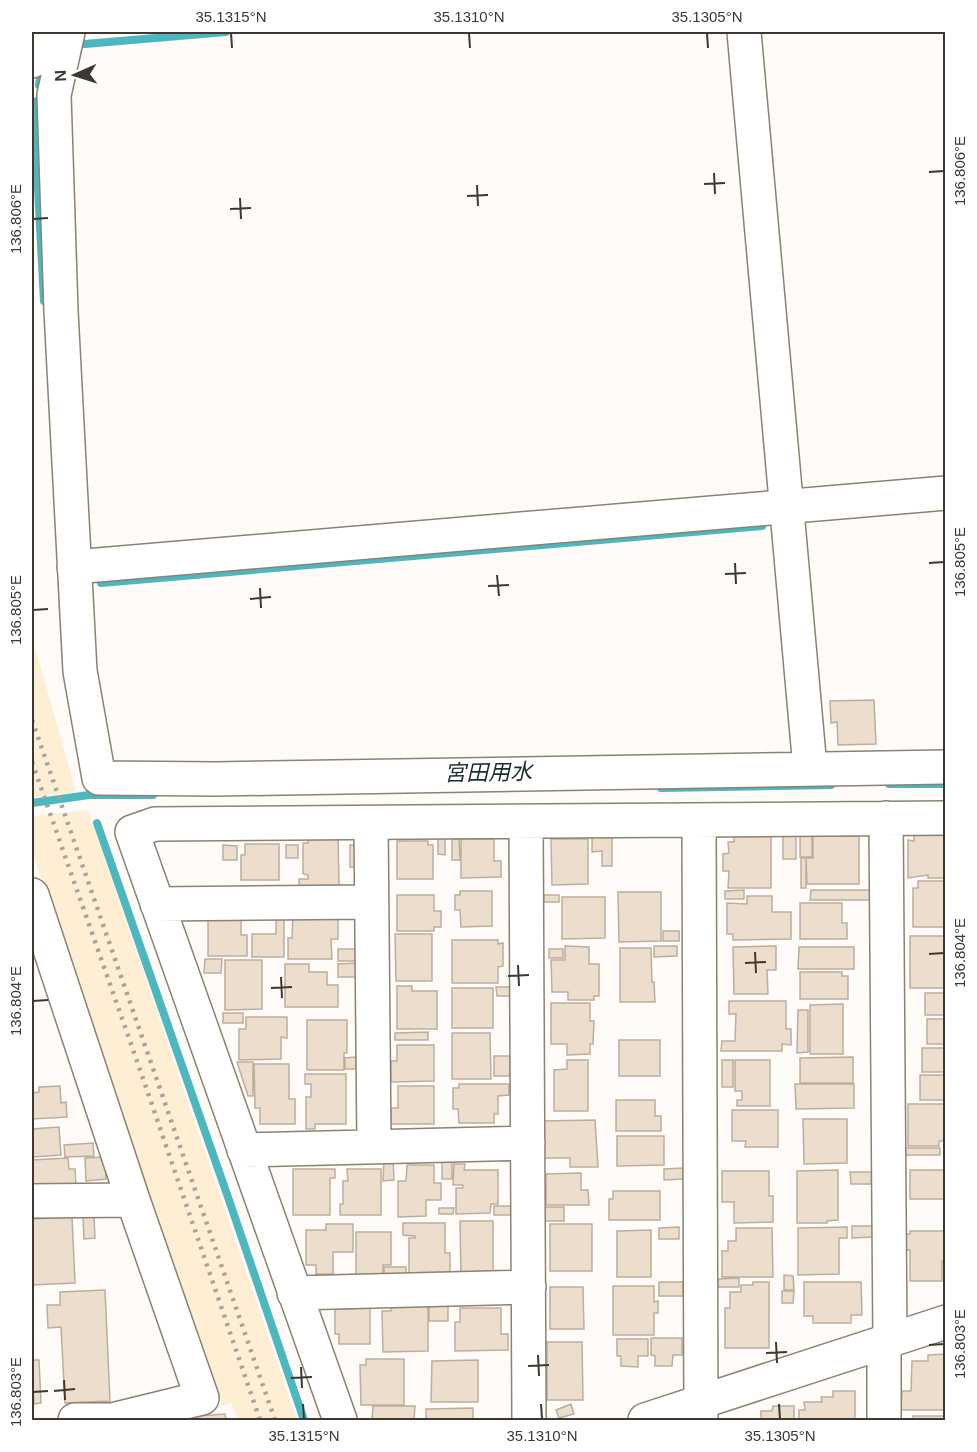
<svg xmlns="http://www.w3.org/2000/svg" width="977" height="1452" font-family="Arial,'Noto Sans JP',sans-serif">
  <style>
    .built { fill: #feefd4 }
    .lines { fill: none; stroke-linecap: round; stroke-linejoin: round }
    .stream { stroke: #4cb7be; stroke-width: 8 }
    .building { fill: #ecddcc; stroke: #bcae9d; stroke-width: 1.5 }
    .minor-casing { stroke: #8b8270; stroke-width: 36 }
    .tertiary-casing { stroke: #8b8270; stroke-width: 36 }
    .minor { stroke: #fff; stroke-width: 33 }
    .tertiary { stroke: #fff; stroke-width: 33 }
    .rail { stroke: #a6a39e; stroke-width: 4.5; stroke-dasharray: 3 6; stroke-linecap: butt }
    .ticks { fill: none; stroke: #3d3931; stroke-width: 2 }
    .labels { text-anchor: middle; stroke-width: 4.5; stroke-linejoin: round; paint-order: stroke }
    .water-label { font-size: 22px; font-style: italic; fill: #1a2e2f; stroke: #fff }
    .neatline { fill: none; stroke: #3d3931; stroke-width: 2 }
    .ticks-label { font-size: 15px; text-anchor: middle; fill: #3d3931 }
  </style>
  <rect width="100%" height="100%" fill="#fefbf8"/>
  <!-- built -->
  <path class="built" d="M32,640L39,661L76,792L32,798Z
    M88,810L297,1420H237L231,1403L222,1406L32,852V816Z"/>
  <g class="lines">
    <!-- stream -->
    <path class="stream" d="M85,44L226,32
      M39,85L42,65
      M37,101L35,132L44,301
      M101,583L762,526
      M889,784H946
      M661,788L831,785
      M32,803L89,795H153
      M97,823L229,1200L304,1420"/>
  </g>
  <!-- building -->
  <path class="building" d="M874,700L876,744L838,745L837,722L831,723L830,701Z
    M783,832H796V859H783Z
    M612,833V866H602V851L592,852V834Z
    M800,833H812V857H800Z
    M338,835L339,887H299V879H308V875L303,874V843H308V836Z
    M734,835H771V888H728L729,871H723V854L729,853L728,842H734Z
    M914,835H946V878H928V875L908,878V840L914,841Z
    M438,836H445V855L438,854Z
    M813,836H859V884H807L806,858H813Z
    M452,839H459L460,860H452Z
    M461,839H494V861H501V877L461,878Z
    M551,839H588V884L552,885Z
    M397,841H428V845H433V879H397Z
    M245,844H279V880H241V855H245Z
    M223,845L237,846V860H223Z
    M286,845H298V858H286Z
    M350,845H357V867H350Z
    M801,858H806V888H801Z
    M918,881H946V927H913V888H918Z
    M744,890V899H725V891Z
    M811,890H871V900H810Z
    M460,891H492V926L461,927L460,910H455V895H460Z
    M618,892H661V941L619,942Z
    M397,895H434V911H441V927H434V931H397Z
    M544,895H559V902H544Z
    M747,896H772V912H791V939L733,940V934H727V903L747,904Z
    M562,897H605V938L562,939Z
    M800,903H842V923H847V939H800Z
    M293,913H338V939H331L332,959H288V938H292Z
    M276,914H284V957H252V934H276Z
    M241,918V935H247V956H208V919Z
    M663,931H679V941H663Z
    M395,934H432V981H396Z
    M910,936H946V988H910Z
    M452,940H498V944L503,943V966L498,967V983H452Z
    M565,946L589,947V964H599V996H594V1000H568V992H552L551,960H565Z
    M654,946H677V956L654,957Z
    M776,946V970H767L768,994H734L733,947Z
    M799,947H854V969H798Z
    M620,948H651L652,982H654L655,1002H620Z
    M338,949H358V961H338Z
    M549,949H563V958H549Z
    M205,959H222L221,973H204Z
    M225,960H262V1009L225,1010Z
    M358,963L359,977H338V964Z
    M285,964H309V972H327V985H338V1007H285Z
    M800,972H842V976H848V999H800Z
    M397,986H412V991H437V1029H397Z
    M496,987H513V996H497Z
    M452,988H493V1028H452Z
    M925,993H946V1015H925Z
    M729,1001H786V1029H791V1045L782,1044V1051H721L722,1041H735L736,1014H729Z
    M551,1003H590V1021H594L593,1044H590V1054L567,1055V1044H551Z
    M843,1004V1054H810V1005Z
    M798,1010H808V1052L797,1053Z
    M223,1013H243V1023H223Z
    M246,1017H287V1038L281,1037V1059L239,1060V1029H246Z
    M927,1019H946V1044H927Z
    M307,1020H347V1053H344V1070H307Z
    M428,1032V1040H395V1033Z
    M452,1033H490L491,1079H452Z
    M619,1040H660V1076H619Z
    M397,1045H434V1081L391,1082V1061H397Z
    M922,1048H946V1072H922Z
    M494,1056H510V1076H494Z
    M356,1057V1069H345V1058Z
    M853,1057V1083H800V1058Z
    M567,1060H588V1111H554V1070L567,1069Z
    M722,1060H733V1087H722Z
    M735,1060H770V1106H737V1100H742V1091H735Z
    M237,1062H253V1096H248Z
    M254,1064H289V1099H295V1124H260V1108H255Z
    M305,1074H346V1124H315V1129H306V1097H311V1084H305Z
    M920,1075H946V1100H920Z
    M459,1084H509V1095L498,1096V1114H494V1123H459L458,1109H453V1088H459Z
    M795,1084H854V1108L796,1109Z
    M60,1086L61,1103L66,1102L67,1117L32,1119V1093L39,1092V1087Z
    M398,1086H434V1124H391V1108H398Z
    M616,1100H655V1116H661V1131H616Z
    M908,1104H946V1141H939V1146H908Z
    M732,1110H778V1147H745L746,1141H732Z
    M803,1119H847V1163L804,1164Z
    M595,1120L598,1167H570V1158H541V1121Z
    M59,1127L61,1155L32,1157V1129Z
    M617,1136H664V1165L617,1166Z
    M93,1143L94,1156L65,1157L64,1145Z
    M903,1148H940V1155H903Z
    M105,1157L106,1179L86,1181L85,1158Z
    M68,1158L69,1169H75L76,1185L32,1187V1160Z
    M384,1160H393L394,1180L383,1181Z
    M452,1161V1179H442V1162Z
    M454,1164H465L464,1170H498V1204H491L490,1213L456,1214V1188H463V1185H453Z
    M407,1165H434V1183H441V1200H426V1216L398,1217V1181H406Z
    M683,1168V1179L664,1180V1169Z
    M293,1169H335V1178H330V1215H293Z
    M347,1169H381V1215H340V1204H343V1181H348Z
    M838,1170V1220L827,1221V1223H797V1171Z
    M910,1170H945L946,1199H910Z
    M722,1171H769V1196H773V1222L734,1223V1202H722Z
    M850,1172H872L871,1184H851Z
    M581,1173V1190H588L589,1205H546V1174Z
    M613,1191H660V1220H609V1199H613Z
    M494,1206H512V1215H494Z
    M544,1207H564V1221H544Z
    M439,1208H454L453,1214H439Z
    M72,1217L75,1283L32,1285V1219Z
    M83,1217H94L95,1238L84,1239Z
    M460,1221H493V1274H461Z
    M403,1223H445V1253H450V1274H409V1238H415V1236L403,1235Z
    M326,1224H353V1252H333V1274H316V1265H306V1230H326Z
    M550,1224H592V1271H550Z
    M852,1226H874V1237L852,1238Z
    M679,1227V1239H659V1228Z
    M847,1227V1238H839V1274L798,1275V1228Z
    M736,1228H772L773,1277H722V1251H728V1241H736Z
    M651,1230V1277H617V1231Z
    M910,1231H946V1261H942V1281H910V1250H902V1234H910Z
    M356,1232H391V1265H383V1275H356Z
    M384,1267H406V1276H384Z
    M784,1275L793,1276L794,1290H784Z
    M739,1278V1287H718V1279Z
    M659,1282H683V1296H659Z
    M753,1282H769V1348H725V1308H730V1292H741V1285H753Z
    M804,1282H861L862,1315H851V1323H813V1316H804Z
    M613,1286H654V1302L658,1301V1313H654V1335H613Z
    M550,1287H583L584,1329H550Z
    M105,1290L110,1401L65,1403L61,1327L48,1328L47,1305H60V1292Z
    M782,1291H794L793,1303H782Z
    M429,1302H448V1321H429Z
    M391,1303H428V1351L383,1352L382,1311H391Z
    M370,1308V1344H339V1334H335V1309Z
    M460,1308H501V1334H508V1350L455,1351V1322H460Z
    M651,1338H682V1355H673L672,1366H655V1356L651,1355Z
    M617,1339H648V1356H638V1367L621,1366V1356H617Z
    M547,1342H582L583,1400H547Z
    M946,1354V1410H901L902,1391H911L912,1361H928V1355Z
    M366,1359H404V1405H361L360,1365H366Z
    M32,1360H39L41,1403L34,1404Z
    M478,1360V1402H431L432,1361Z
    M833,1391H855V1419H869V1420H799V1410H805L804,1402H822L821,1397H833Z
    M571,1404L574,1414L559,1418L556,1410Z
    M373,1406H415L414,1420H372Z
    M773,1406H794V1420H761V1411H772Z
    M473,1408V1420H426V1409Z
    M225,1414L226,1420H186V1417Z
    M913,1416H946V1420H913Z"/>
  <g class="lines">
    <!-- minor casing -->
    <g class="minor-casing">
      <path id="minor" d="M68,32L54,95L61,311L80,671L99,778L216,779L946,767
        M744,32L810,768
        M32,61L37,32
        M74,567L946,493
        M886,818L890,1340
        M699,820L701,1420
        M526,822L529,1420
        M371,823L374,1146
        M32,895L133,1200L202,1398L112,1420H75
        M157,904L371,902
        M244,1150L528,1143
        M32,1201L133,1200
        M294,1293L529,1287
        M340,1420L132,832L155,824L946,818
        M884,1420V1342"/>
    </g>
    <!-- tertiary casing -->
    <g class="tertiary-casing">
      <path id="tertiary" d="M645,1420L946,1322"/>
    </g>
    <!-- minor -->
    <use href="#minor" class="minor"/>
    <!-- tertiary -->
    <use href="#tertiary" class="tertiary"/>
    <!-- rail -->
    <path class="rail" d="M32,720L275,1420
      M32,762L138,1064L260,1420"/>
  </g>
  <!-- ticks -->
  <path class="ticks" d="M231,33L232,48M469,33L470,48M707,33L708,48M929,172L944,171M714,173L715,194M704,184L725,183M477,185L478,206M467,196L488,195M240,198L241,219M230,209L251,208M33,219L48,218M735,563L736,584M929,563L944,562M725,574L746,573M497,575L499,596M488,586L509,585M260,588L261,608M250,599L271,597M33,610L48,609M755,952L756,973M929,954L944,953M745,963L766,962M518,965L519,986M508,976L529,975M281,977L282,998M271,988L292,987M33,1001L48,1000M776,1342L777,1363M929,1345L944,1344M766,1353L787,1352M538,1355L539,1376M528,1366L549,1365M301,1367L302,1388M291,1378L312,1377M64,1380L65,1400M54,1391L75,1389M33,1392L48,1391M303,1404L304,1419M541,1404L542,1419M779,1404L780,1419"/>
  <g class="labels">
    <!-- water labels -->
    <g class="water-label">
      <text transform="translate(488 772) rotate(-1)" y="8">宮田用水</text>
    </g>
  </g>
  <!-- border -->
  <rect width="977" height="1452" fill="none" stroke="#ffffff" stroke-width="66"/>
  <!-- north arrow -->
  <g transform="translate(75 75) rotate(267)" stroke="#ffffff" stroke-width="4.5" paint-order="stroke">
  <path d="M0-4.5L10 22L0 15L-10 22Z" fill="#3d3931"/>
  <text y="-9" font-size="16" font-weight="bold" text-anchor="middle" fill="#3d3931">N</text>
  </g>
  <rect x="33" y="33" width="911" height="1386" class="neatline"/>
  <g class="ticks-label">
    <text x="231" y="22">35.1315°N</text>
    <text x="469" y="22">35.1310°N</text>
    <text x="707" y="22">35.1305°N</text>
    <text transform="translate(960 171) rotate(-90)" y="5">136.806°E</text>
    <text transform="translate(16 219) rotate(-90)" y="5">136.806°E</text>
    <text transform="translate(960 562) rotate(-90)" y="5">136.805°E</text>
    <text transform="translate(16 610) rotate(-90)" y="5">136.805°E</text>
    <text transform="translate(960 953) rotate(-90)" y="5">136.804°E</text>
    <text transform="translate(16 1001) rotate(-90)" y="5">136.804°E</text>
    <text transform="translate(960 1344) rotate(-90)" y="5">136.803°E</text>
    <text transform="translate(16 1392) rotate(-90)" y="5">136.803°E</text>
    <text x="304" y="1441">35.1315°N</text>
    <text x="542" y="1441">35.1310°N</text>
    <text x="780" y="1441">35.1305°N</text>
  </g>
</svg>
